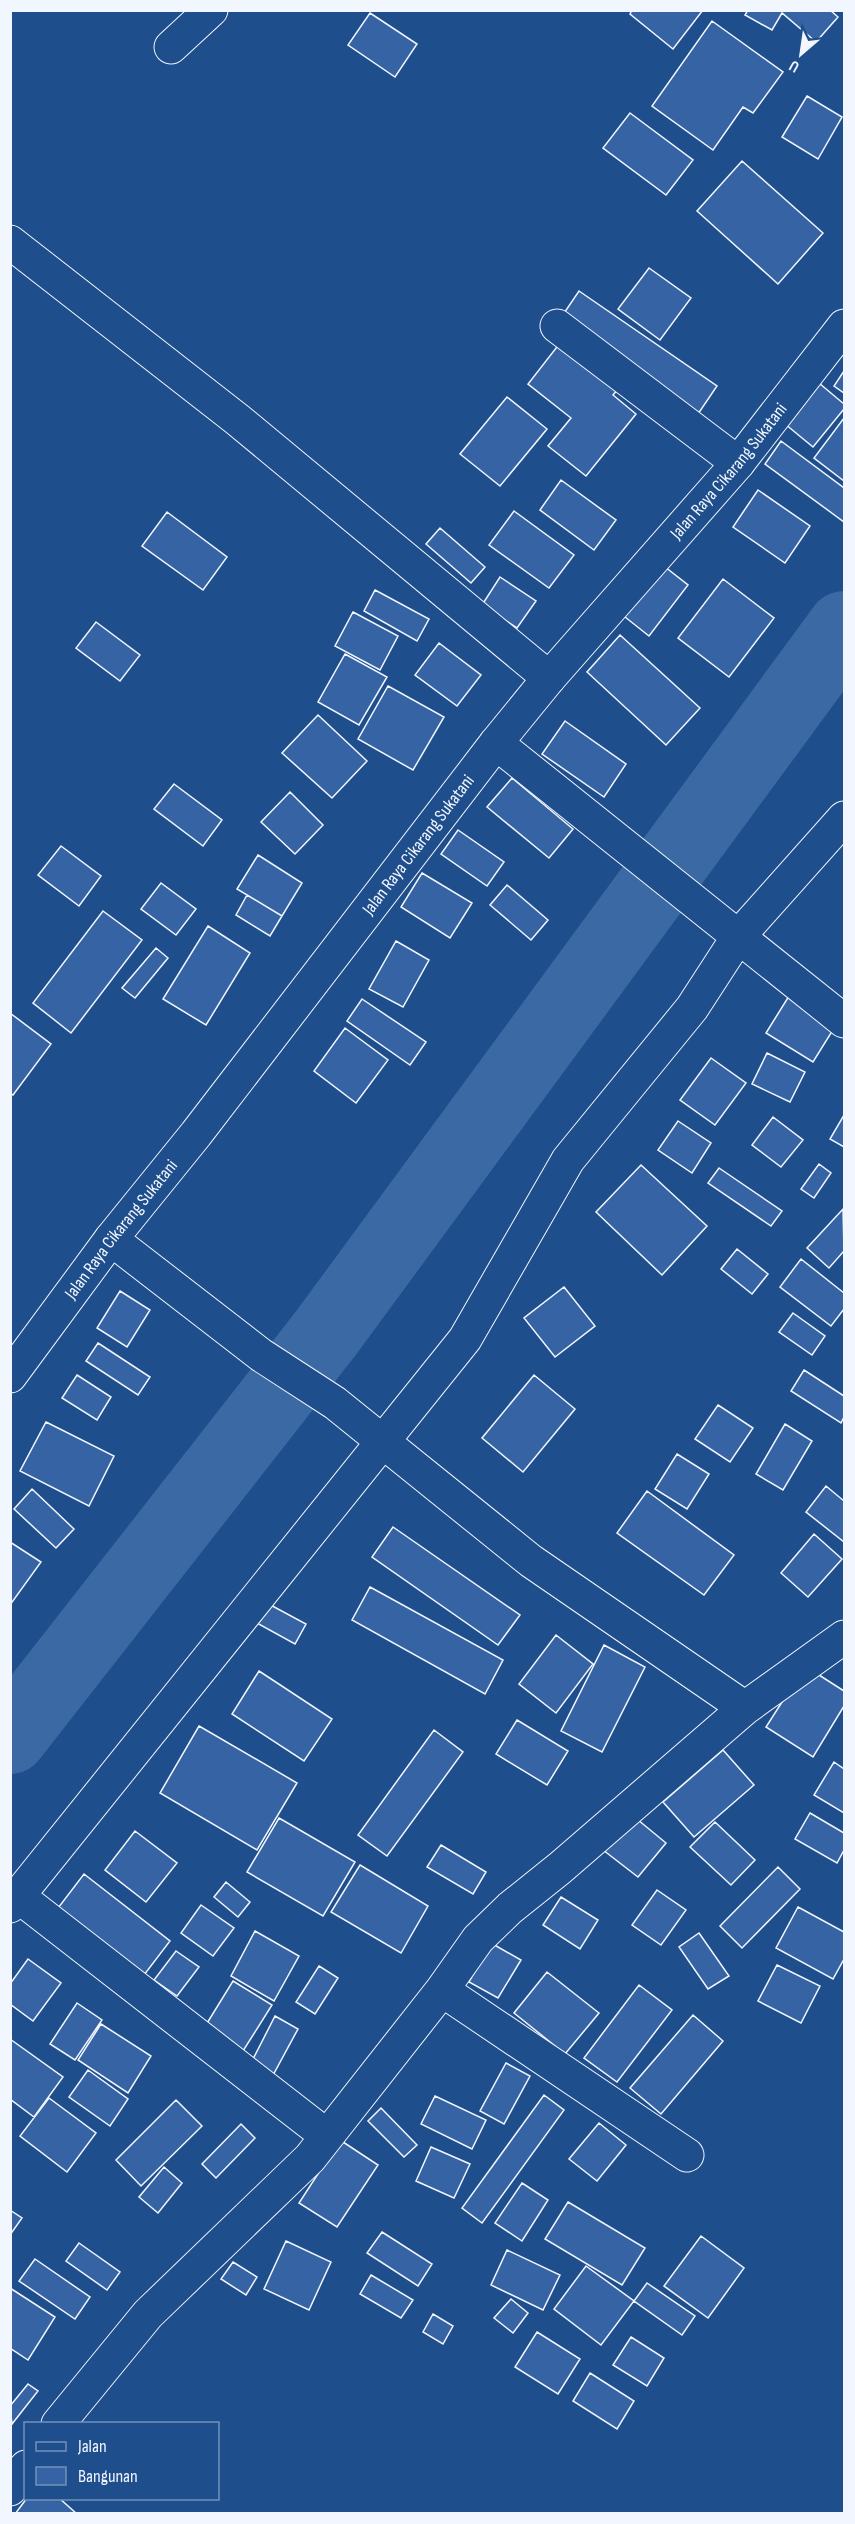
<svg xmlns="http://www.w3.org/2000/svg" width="855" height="2524" font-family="'Sofia Sans Condensed',sans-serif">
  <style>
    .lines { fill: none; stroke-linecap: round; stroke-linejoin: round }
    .river { stroke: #3b69a3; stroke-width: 74 }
    .building { fill: #3563a3; stroke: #f2f6ff; stroke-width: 1.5 }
    .minor-casing { stroke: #f2f6ff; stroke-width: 35 }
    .major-casing { stroke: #f2f6ff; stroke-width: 35 }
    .minor { stroke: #1f4e8c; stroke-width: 33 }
    .major { stroke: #1f4e8c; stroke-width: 33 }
    .labels { text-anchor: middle; stroke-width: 4.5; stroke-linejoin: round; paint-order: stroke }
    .street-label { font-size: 18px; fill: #f2f6ff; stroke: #1f4e8c }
  </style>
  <rect width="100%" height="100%" fill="#1f4e8c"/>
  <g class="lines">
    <!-- river -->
    <path class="river" d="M10,1737L326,1333L844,628"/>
  </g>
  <!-- building -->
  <path class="building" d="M632,10H703L673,49L630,14Z
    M748,10H830L838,17L816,42L782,13L772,30L745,15Z
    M370,13L417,44L395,77L348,45Z
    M712,21L783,72L753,113L743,107L713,150L652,106Z
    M807,96L842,117L818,159L782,137Z
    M630,113L693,160L666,195L603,148Z
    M742,161L823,233L778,284L697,211Z
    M649,268L691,298L660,340L618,309Z
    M579,291L717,386L696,417L558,322Z
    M560,343L618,389L613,395L636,414L586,476L548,446L571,418L528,384Z
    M844,371V393L834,386Z
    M813,378L844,404V409L813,447L779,419Z
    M507,397L547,429L500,486L460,454Z
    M844,418V481L814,458Z
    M781,441L844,488V522L765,464Z
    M561,480L616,520L594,550L540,510Z
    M758,490L810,526L785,563L733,527Z
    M514,511L574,555L549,588L489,545Z
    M167,512L227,557L203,590L142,546Z
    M440,528L485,567L471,583L426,544Z
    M660,563L688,585L649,636L620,613Z
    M500,577L536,601L517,628L482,605Z
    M723,579L774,618L729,677L678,638Z
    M375,590L429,619L417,641L364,611Z
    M353,612L398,636L380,670L335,646Z
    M96,622L140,655L120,681L76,648Z
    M620,635L700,708L666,745L587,672Z
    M439,643L481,675L457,706L415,675Z
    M345,654L387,677L359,725L318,702Z
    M388,686L444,717L413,770L358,739Z
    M318,715L367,761L332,798L282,753Z
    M565,721L626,764L604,797L542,754Z
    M512,778L573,829L549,858L487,807Z
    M174,784L222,820L203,846L154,809Z
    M290,792L323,825L295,854L261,822Z
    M458,830L504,862L487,886L441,854Z
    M61,846L101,876L79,906L38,875Z
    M258,855L302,883L282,916L237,889Z
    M422,873L472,903L450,938L401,907Z
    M161,883L196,909L176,935L141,909Z
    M507,885L548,920L531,940L490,905Z
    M247,895L282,916L270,936L236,915Z
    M103,911L142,940L71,1033L33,1003Z
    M208,926L250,953L206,1025L163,999Z
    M396,941L429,960L403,1007L369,989Z
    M156,948L168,958L135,998L122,988Z
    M789,996L836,1025L813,1062L766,1033Z
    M362,999L426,1042L410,1065L347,1021Z
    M10,1013L51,1044L13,1095L10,1093Z
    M345,1028L388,1060L356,1103L314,1071Z
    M767,1053L805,1072L790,1102L752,1084Z
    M711,1058L746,1083L715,1125L680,1100Z
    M844,1115V1147L830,1139Z
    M773,1117L803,1140L781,1167L752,1145Z
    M678,1121L711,1143L692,1173L658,1150Z
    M819,1164L831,1173L814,1198L801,1189Z
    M641,1165L707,1226L662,1275L596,1212Z
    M719,1168L782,1211L771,1226L708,1183Z
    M843,1209L844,1251L829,1268L807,1248Z
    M737,1249L768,1274L752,1294L721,1269Z
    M801,1259L844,1293V1309L831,1326L780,1287Z
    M564,1287L595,1326L555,1357L524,1318Z
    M120,1291L150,1310L127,1347L97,1328Z
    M793,1313L825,1336L812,1355L779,1332Z
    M98,1343L150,1377L138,1395L86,1361Z
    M804,1370L844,1396V1417L841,1423L791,1391Z
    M77,1375L111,1397L97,1420L62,1398Z
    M534,1375L575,1409L523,1472L482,1438Z
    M718,1405L753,1428L730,1462L695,1439Z
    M46,1422L114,1456L89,1506L20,1471Z
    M785,1424L812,1441L783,1490L756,1474Z
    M677,1454L709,1474L687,1509L655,1489Z
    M826,1486L844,1501V1542L806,1512Z
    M32,1489L74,1529L56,1548L14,1509Z
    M647,1491L734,1555L704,1595L617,1533Z
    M393,1527L520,1615L498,1645L372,1557Z
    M814,1534L842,1559L808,1597L781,1573Z
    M10,1542L41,1562L10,1605Z
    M370,1587L503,1660L485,1694L352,1620Z
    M265,1602L306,1624L295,1644L255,1622Z
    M556,1635L593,1664L556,1713L519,1684Z
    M604,1645L645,1667L602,1752L561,1731Z
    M805,1666L844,1691V1706L813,1757L766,1727Z
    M259,1671L332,1719L304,1761L232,1714Z
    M517,1720L568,1751L547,1785L496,1754Z
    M199,1726L297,1783L257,1850L160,1793Z
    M434,1730L463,1752L387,1856L358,1835Z
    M723,1750L754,1785L694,1837L663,1802Z
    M834,1762L844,1769V1813L814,1795Z
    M810,1813L844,1833V1850L837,1863L795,1839Z
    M632,1815L666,1843L638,1877L603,1850Z
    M279,1818L355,1862L323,1916L247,1872Z
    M715,1822L755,1860L731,1885L690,1847Z
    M135,1831L177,1863L146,1902L105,1870Z
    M441,1845L486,1872L473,1894L427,1867Z
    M360,1865L428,1906L401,1953L331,1912Z
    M778,1867L800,1889L742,1948L720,1926Z
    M84,1874L170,1941L141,1979L55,1912Z
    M226,1882L250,1902L238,1917L214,1897Z
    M657,1890L686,1910L661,1945L632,1925Z
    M561,1897L598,1920L580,1949L543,1925Z
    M201,1905L234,1928L213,1956L181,1933Z
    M798,1907L844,1932V1959L833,1979L776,1948Z
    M255,1931L299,1956L274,2001L231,1976Z
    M699,1933L729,1976L708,1989L679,1947Z
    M491,1943L521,1960L498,1998L469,1982Z
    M176,1951L199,1967L177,1996L154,1980Z
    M28,1959L61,1983L33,2021L10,2004V1984Z
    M777,1965L820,1986L801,2023L758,2001Z
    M319,1966L338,1978L315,2014L296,2002Z
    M547,1972L599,2013L565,2054L514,2013Z
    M233,1981L272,2005L243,2051L204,2028Z
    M639,1985L672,2010L617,2082L584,2058Z
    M77,2003L102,2020L75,2060L50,2044Z
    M693,2015L723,2041L661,2114L630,2088Z
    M275,2016L298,2029L272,2077L250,2065Z
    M101,2024L151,2056L128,2093L78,2060Z
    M10,2039L63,2077L34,2117L10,2099Z
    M506,2063L530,2076L504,2124L480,2111Z
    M88,2070L128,2099L110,2126L69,2097Z
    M544,2095L564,2110L482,2223L462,2208Z
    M435,2096L486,2120L472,2149L421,2124Z
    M49,2098L96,2133L67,2172L20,2136Z
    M176,2100L202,2126L141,2186L116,2160Z
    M381,2108L417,2145L404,2157L368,2121Z
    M599,2123L626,2145L597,2181L569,2159Z
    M241,2124L255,2138L216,2178L202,2164Z
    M340,2140L378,2165L337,2227L299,2203Z
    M431,2147L470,2164L454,2198L416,2181Z
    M164,2167L182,2183L158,2213L139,2197Z
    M522,2183L548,2200L522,2241L495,2223Z
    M568,2202L645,2248L622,2285L545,2239Z
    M10,2210L22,2218L10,2235Z
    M382,2232L432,2264L418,2286L367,2253Z
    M701,2236L744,2268L708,2318L664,2286Z
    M286,2241L331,2262L309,2310L264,2289Z
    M79,2243L120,2272L107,2290L66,2261Z
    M507,2250L560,2275L543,2310L491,2285Z
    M35,2259L90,2297L75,2319L19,2281Z
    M233,2262L257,2277L246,2295L221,2279Z
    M586,2266L634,2301L601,2345L554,2309Z
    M371,2275L413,2300L401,2318L360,2294Z
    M647,2283L695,2316L682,2335L634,2301Z
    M10,2288L55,2317L28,2360L10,2348Z
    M511,2299L528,2313L513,2333L494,2318Z
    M433,2314L453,2326L443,2344L423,2332Z
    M537,2332L580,2359L558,2394L515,2367Z
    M631,2337L664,2358L647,2386L613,2365Z
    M590,2373L634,2401L617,2429L573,2401Z
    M28,2384L38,2391L12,2424L10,2406Z
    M27,2498H59L77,2514H15Z"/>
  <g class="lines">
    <!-- minor casing -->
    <g class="minor-casing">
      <path id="minor" d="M171,47L211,10
        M10,242L238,420L549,678
        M557,326L738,463
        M496,743L844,1021
        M111,1239L261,1355L335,1403L531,1561L745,1708
        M18,1896L327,2136
        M10,1906L465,1339L568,1160L692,1008L738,937L844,818
        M442,1990L687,2155
        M58,2424L148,2314L310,2158L442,1990L478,1939L510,1908L560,1868L745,1708L844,1637
        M10,2489L26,2467"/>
    </g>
    <!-- major casing -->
    <g class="major-casing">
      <g id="major">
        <path id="s1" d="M10,1376L111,1239L196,1134L496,743L549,678L738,463L844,326"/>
      </g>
    </g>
    <!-- minor -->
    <use href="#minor" class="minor"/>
    <!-- major -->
    <use href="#major" class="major"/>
  </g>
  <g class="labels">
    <!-- street labels -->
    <g class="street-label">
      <text dy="6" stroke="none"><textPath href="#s1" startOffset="1156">Jalan Raya Cikarang Sukatani</textPath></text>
      <text dy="6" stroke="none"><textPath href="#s1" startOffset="670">Jalan Raya Cikarang Sukatani</textPath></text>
      <text dy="6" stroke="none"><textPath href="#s1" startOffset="184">Jalan Raya Cikarang Sukatani</textPath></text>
    </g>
  </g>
  <!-- border -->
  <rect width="855" height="2524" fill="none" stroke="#f2f6ff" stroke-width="24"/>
  <!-- legend -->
  <rect x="24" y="2422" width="195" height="78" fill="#1f4e8c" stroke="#7391ba" stroke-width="1.5"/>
  <rect x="36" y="2442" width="30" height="9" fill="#1f4e8c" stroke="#7391ba" stroke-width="1.5"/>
  <text x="78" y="2452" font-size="18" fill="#f2f6ff">Jalan</text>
  <rect x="36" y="2467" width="30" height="18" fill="#3563a3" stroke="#7391ba" stroke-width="1.5"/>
  <text x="78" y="2482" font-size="18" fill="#f2f6ff">Bangunan</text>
  <!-- north arrow -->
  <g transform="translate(801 54) rotate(209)" stroke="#1f4e8c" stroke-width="4.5" paint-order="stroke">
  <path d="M0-4.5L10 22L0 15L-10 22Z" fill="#f2f6ff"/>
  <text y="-9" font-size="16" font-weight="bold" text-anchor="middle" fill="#f2f6ff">U</text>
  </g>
</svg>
